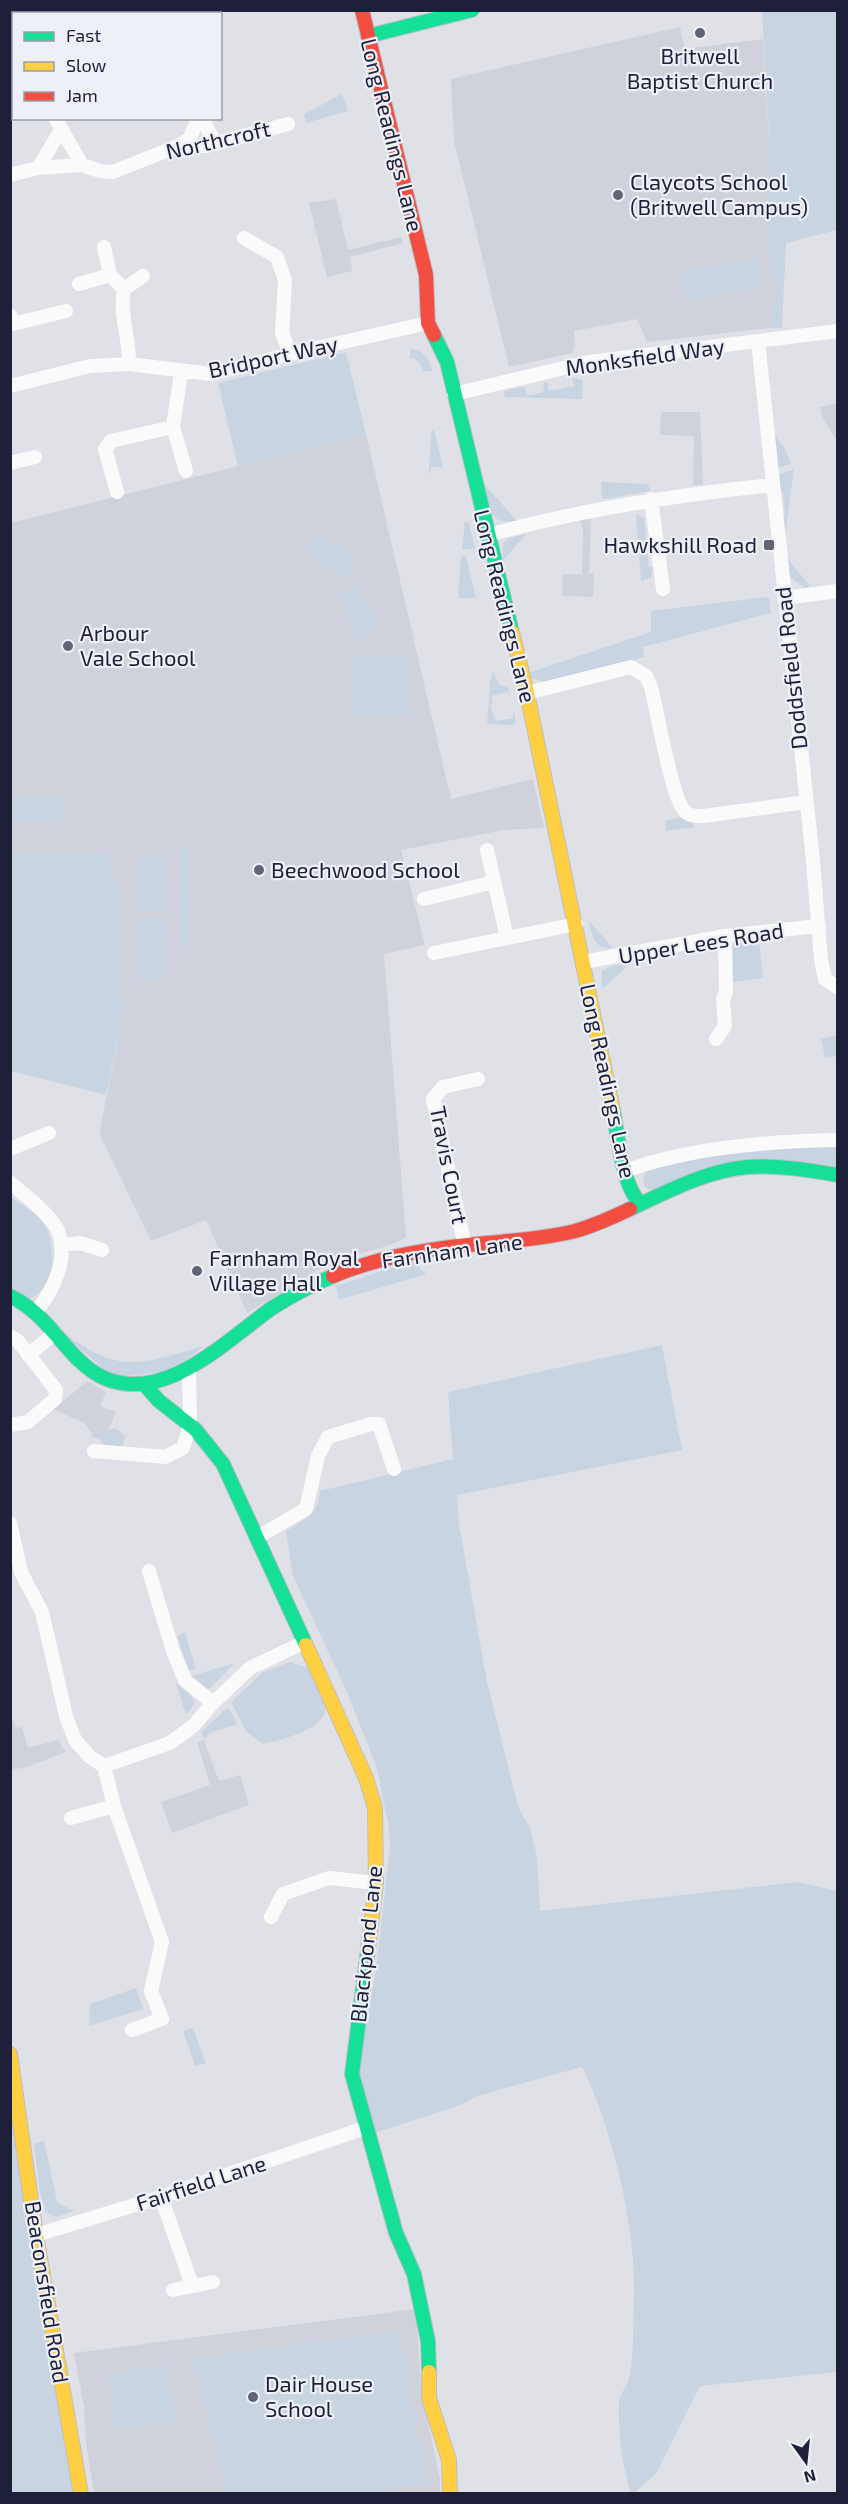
<svg xmlns="http://www.w3.org/2000/svg" width="848" height="2504" font-family="'Exo 2',sans-serif">
  <style>
    .built { fill: #cfd2db }
    .green { fill: #c8d4e1 }
    .lines { fill: none; stroke-linecap: round; stroke-linejoin: round }
    .fast-casing { stroke: #bcbec7; stroke-width: 16 }
    .slow-casing { stroke: #bcbec7; stroke-width: 16 }
    .jam-casing { stroke: #bcbec7; stroke-width: 16 }
    .street { stroke: #fafafb; stroke-width: 14 }
    .fast { stroke: #16e098; stroke-width: 14 }
    .slow { stroke: #ffcf43; stroke-width: 14 }
    .jam { stroke: #f24e42; stroke-width: 14 }
    .poi-dot { fill: #626476; stroke: #edf0f6; stroke-width: 2 }
    .labels { text-anchor: middle; stroke-width: 4.5; stroke-linejoin: round; paint-order: stroke }
    .poi-label { font-size: 22px; fill: #1e2039; stroke: #edf0f6; text-anchor: start }
    .street-label { font-size: 22px; fill: #1e2039; stroke: #edf0f6 }
  </style>
  <rect width="100%" height="100%" fill="#e0e1e7"/>
  <!-- built -->
  <path class="built" d="M680,27L685,49L763,39L772,188L768,202L773,294L771,328L647,342L637,319L574,331L575,346L572,353L509,367L454,141L451,79Z
    M336,199L348,250L401,237L403,243L350,257L352,271L327,277L309,203Z
    M837,403L838,404L837,441L822,416L820,407Z
    M661,412H700L703,485H693L694,436L660,435Z
    M366,434L451,799L533,779L544,828L504,830L401,850L425,945L384,954L406,1238L387,1246L331,1262L247,1313L206,1220L151,1241L101,1137L100,1129L124,1010L44,854L11,851L10,523Z
    M591,517L589,573H594L593,597L562,596L563,574H582L583,530L580,520Z
    M88,1381L106,1392L100,1406L116,1412L109,1429L98,1435V1438L91,1437L92,1433L84,1423L53,1409Z
    M13,1720L16,1728L22,1727L28,1748L58,1740L66,1752L24,1768L11,1769V1721Z
    M204,1740L219,1781L240,1775L249,1805L172,1833L161,1802L210,1785L197,1742Z
    M416,2309L421,2387L440,2479V2493H94L86,2443L84,2407L74,2353Z"/>
  <!-- green -->
  <path class="green" d="M762,11H837V230L786,243L782,328H771L773,294L768,202L772,188Z
    M342,94L348,111L306,123L304,114Z
    M758,258L761,287L686,300L681,272Z
    M411,349L420,350L429,361L432,371H422V366L414,358L410,359Z
    M346,352L366,434L238,466L218,383Z
    M572,378L583,380L582,399L504,397L505,391L524,387L527,396L544,392L543,383L547,382L549,391L574,386Z
    M770,426L786,451L791,464L772,470Z
    M434,430L443,467H431V473H429L431,431Z
    M794,469L784,543L776,518L785,514L783,491L773,492L772,477Z
    M601,482L648,484L650,491L604,499L602,498Z
    M485,485L517,521C488,526 491,508 485,485Z
    M636,514L644,518L649,567H653L651,578L641,581Z
    M465,521L469,523L475,549H462Z
    M318,532L358,559L344,579L305,551Z
    M526,534L503,561V543L509,538Z
    M461,556H466L476,598H458Z
    M785,559H788L810,586L805,588L787,575Z
    M358,586L380,630L358,641L337,596Z
    M769,597L771,613L643,647L644,657L547,683L532,678L528,673L651,632V611Z
    M354,657H411L410,715H354Z
    M493,671L500,686H507L511,699L507,692L491,696L493,702L490,706L496,721L513,718V710L516,722L514,725L487,724L490,683Z
    M11,797H62V822H11Z
    M681,817L693,821L694,827L666,831L665,821Z
    M178,847H189L191,946H180Z
    M11,851L107,854L117,886L124,1010L106,1095L11,1071Z
    M139,857H164L163,912L138,911Z
    M137,918H164L163,980H136Z
    M588,920L613,948C594,950 592,935 588,920Z
    M759,941L763,978L733,982L728,975L727,944Z
    M631,963L602,989V971L612,966Z
    M837,1035V1056L825,1058L821,1039Z
    M837,1144V1167L822,1164L651,1190L645,1187L643,1178L647,1170L723,1153Z
    M11,1197C21,1205 38,1214 44,1224C58,1246 56,1288 29,1299L11,1288Z
    M413,1261L426,1274L339,1300L336,1286Z
    M51,1323C115,1373 129,1368 204,1346C169,1374 153,1375 110,1375Z
    M662,1345L682,1450L457,1495L459,1524L487,1682L518,1807L530,1828L537,1857L540,1911L798,1882L837,1891V2372L700,2386L656,2474L634,2493H631C622,2466 618,2433 619,2404C619,2394 627,2387 629,2378C634,2357 633,2323 634,2301C637,2232 613,2129 582,2067L480,2095L458,2106L374,2133L358,2065L375,1976L390,1849L389,1828L377,1768L347,1692L293,1576L286,1531C302,1521 320,1513 320,1491L453,1459L448,1392Z
    M116,1428L125,1436L122,1449L105,1446L98,1438V1435L109,1429Z
    M185,1632L196,1669L189,1671L178,1639L179,1635Z
    M290,1662L309,1668C314,1679 322,1691 325,1703C331,1729 280,1740 263,1744L246,1731L231,1702L263,1672Z
    M235,1663L209,1689H200L188,1677Z
    M176,1683L191,1696L195,1703L186,1715Z
    M228,1707L237,1724L210,1733L204,1740L202,1731Z
    M136,1988L143,2009L89,2026L90,2004Z
    M193,2028L206,2063L195,2066L183,2031Z
    M10,2100L77,2493H11Z
    M44,2140L57,2202L74,2211L56,2217L45,2211L40,2193L34,2144Z
    M399,2331L427,2483L357,2494L227,2493L192,2358Z
    M168,2365L175,2422L115,2430L108,2372Z"/>
  <g class="lines">
    <!-- fast casing -->
    <g class="fast-casing">
      <path id="fast" d="M368,36L472,10
        M434,335L447,362L512,632
        M613,1110C618,1136 622,1185 640,1203
        M630,1209C667,1192 705,1171 747,1167C777,1165 808,1170 838,1175
        M10,1296C52,1316 66,1359 102,1377C163,1406 227,1340 272,1308C291,1296 312,1285 333,1276
        M144,1384L159,1401L195,1429L223,1464L306,1645
        M368,1949L352,2074L396,2233L414,2274L428,2341L429,2372"/>
    </g>
    <!-- slow casing -->
    <g class="slow-casing">
      <path id="slow" d="M512,632L527,693L613,1110
        M306,1645L366,1778L375,1808L376,1883L368,1949
        M10,2054L36,2235L81,2494
        M429,2372V2398L449,2460L450,2494"/>
    </g>
    <!-- jam casing -->
    <g class="jam-casing">
      <path id="jam" d="M362,10L426,275L428,323L434,335
        M333,1276C376,1258 421,1250 467,1245C503,1241 539,1240 575,1231C594,1226 613,1217 630,1209"/>
    </g>
    <!-- street -->
    <path class="street" d="M173,10L175,14
      M191,14L202,10
      M10,23L14,29
      M10,80L14,81
      M55,118L82,165
      M202,118L215,143
      M178,146L189,139L199,118
      M38,168L61,130
      M10,175L38,168L82,165L100,171L113,172L178,146H205L288,124
      M244,238L277,257L285,280L282,333L290,354
      M104,247L110,275
      M79,284L110,275L124,289
      M10,315L13,324L66,311
      M758,341L813,861L821,960L825,979L838,988
      M129,364C130,339 119,315 124,289L143,276
      M181,372L173,427L186,471
      M10,386L90,366L129,364L211,374L290,354L428,323
      M454,394L589,362L838,331
      M10,463L35,457
      M117,492L105,449L111,441L173,427
      M651,499L663,589
      M488,535C582,509 676,495 772,485
      M784,598L838,591
      M527,693L631,667L646,676L651,687C657,711 671,793 683,809C689,817 696,816 704,816L806,802
      M487,850L507,938
      M424,899L494,882
      M434,953L576,924
      M583,962L725,936L819,926
      M716,1039L725,1026L723,999L726,992L725,936
      M10,1149L49,1133
      M625,1171C691,1147 768,1141 838,1140
      M10,1182C25,1196 47,1211 57,1229C70,1255 54,1291 36,1311
      M61,1245L80,1243L102,1250
      M465,1246L433,1099L443,1087L478,1079
      M10,1336L18,1341L56,1390L55,1399L28,1422L10,1425
      M28,1355L55,1333
      M94,1451L165,1457L183,1448L190,1425L189,1368
      M10,1523L21,1572L42,1612L66,1716L75,1740L90,1757L104,1766L170,1743L193,1726L213,1703L250,1668L305,1642
      M258,1537L306,1509L318,1456L328,1437L371,1424H379L394,1469
      M149,1571L173,1651L185,1680L213,1703
      M114,1806L162,1942L151,1991L162,2019L132,2030
      M71,1818L114,1806L104,1766
      M271,1917L283,1894L329,1878L376,1883
      M161,2197L192,2285
      M36,2235L161,2197L365,2128
      M173,2290L213,2282"/>
    <!-- fast -->
    <use href="#fast" class="fast"/>
    <!-- slow -->
    <use href="#slow" class="slow"/>
    <!-- jam -->
    <use href="#jam" class="jam"/>
  </g>
  <!-- markers -->
  <g class="poi-dot">
    <circle cx="700" cy="33" r="6"/>
    <circle cx="618" cy="195" r="6"/>
    <rect x="763" y="539" width="12" height="12" rx="3"/>
    <circle cx="68" cy="646" r="6"/>
    <circle cx="259" cy="870" r="6"/>
    <circle cx="197" cy="1271" r="6"/>
    <circle cx="253" cy="2397" r="6"/>
  </g>
  <g class="labels">
    <!-- poi labels -->
    <g class="poi-label">
      <text x="700" y="64" text-anchor="middle">Britwell<tspan x="700" dy="25">Baptist Church</tspan></text>
      <text x="630" y="190">Claycots School<tspan x="630" dy="25">(Britwell Campus)</tspan></text>
      <text x="757" y="553" text-anchor="end">Hawkshill Road</text>
      <text x="80" y="641">Arbour<tspan x="80" dy="25">Vale School</tspan></text>
      <text x="271" y="878">Beechwood School</text>
      <text x="209" y="1266">Farnham Royal<tspan x="209" dy="25">Village Hall</tspan></text>
      <text x="265" y="2392">Dair House<tspan x="265" dy="25">School</tspan></text>
    </g>
    <!-- street labels -->
    <g class="street-label">
      <text transform="translate(392 135) rotate(76)" y="8">Long Readings Lane</text>
      <text transform="translate(218 140) rotate(-13)" y="8">Northcroft</text>
      <text transform="translate(273 357) rotate(-12)" y="8">Bridport Way</text>
      <text transform="translate(645 357) rotate(-8)" y="8">Monksfield Way</text>
      <text transform="translate(505 606) rotate(76)" y="8">Long Readings Lane</text>
      <text transform="translate(791 668) rotate(-96)" y="8">Doddsfield Road</text>
      <text transform="translate(701 943) rotate(-9)" y="8">Upper Lees Road</text>
      <text transform="translate(608 1081) rotate(78)" y="8">Long Readings Lane</text>
      <text transform="translate(449 1165) rotate(79)" y="8">Travis Court</text>
      <text transform="translate(452 1251) rotate(-8)" y="8">Farnham Lane</text>
      <text transform="translate(366 1944) rotate(-84)" y="8">Blackpond Lane</text>
      <text transform="translate(201 2183) rotate(-18)" y="8">Fairfield Lane</text>
      <text transform="translate(47 2292) rotate(81)" y="8">Beaconsfield Road</text>
    </g>
  </g>
  <!-- border -->
  <rect width="848" height="2504" fill="none" stroke="#1e2039" stroke-width="24"/>
  <!-- legend -->
  <rect x="12" y="12" width="210" height="108" fill="#edf0f6" stroke="#9a9daa" stroke-width="1.5"/>
  <rect x="24" y="32" width="30" height="9" fill="#16e098" stroke="#9a9daa" stroke-width="1.5"/>
  <text x="66" y="42" font-size="18" fill="#1e2039">Fast</text>
  <rect x="24" y="62" width="30" height="9" fill="#ffcf43" stroke="#9a9daa" stroke-width="1.5"/>
  <text x="66" y="72" font-size="18" fill="#1e2039">Slow</text>
  <rect x="24" y="92" width="30" height="9" fill="#f24e42" stroke="#9a9daa" stroke-width="1.5"/>
  <text x="66" y="102" font-size="18" fill="#1e2039">Jam</text>
  <!-- north arrow -->
  <g transform="translate(806 2462) rotate(165)" stroke="#edf0f6" stroke-width="4.5" paint-order="stroke">
  <path d="M0-4.5L10 22L0 15L-10 22Z" fill="#1e2039"/>
  <text y="-9" font-size="16" font-weight="bold" text-anchor="middle" fill="#1e2039">N</text>
  </g>
</svg>
